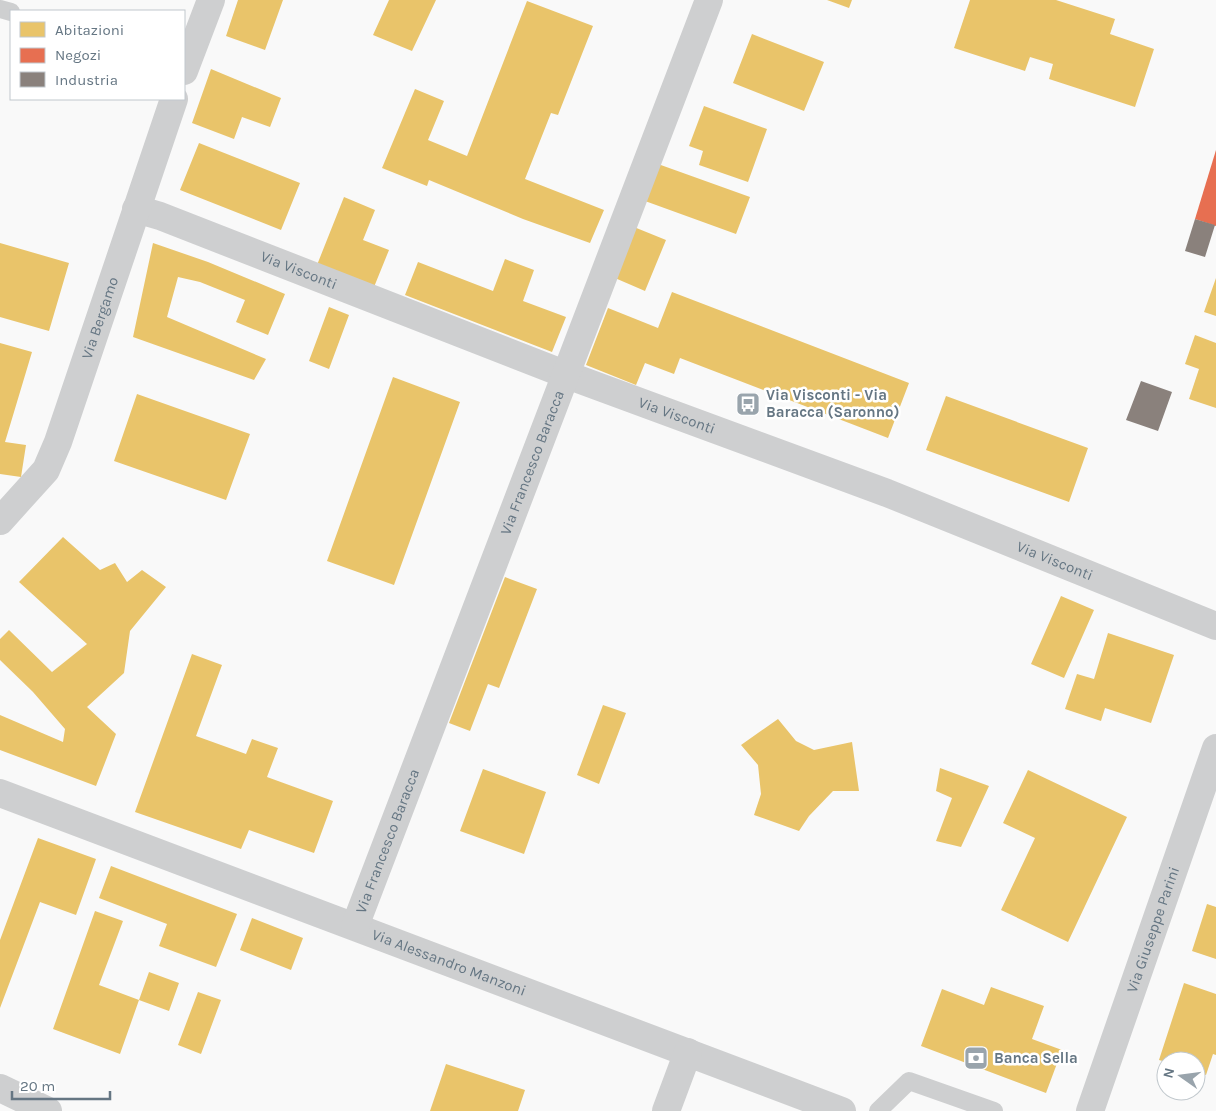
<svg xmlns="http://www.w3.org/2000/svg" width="1216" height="1111" font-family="Karla,sans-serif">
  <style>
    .homes { fill: #e9c46a }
    .shops { fill: #e76f51 }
    .industry { fill: #8a817c }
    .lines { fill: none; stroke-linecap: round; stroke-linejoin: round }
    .service { stroke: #cecfd0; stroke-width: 18 }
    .minor { stroke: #cecfd0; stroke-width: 28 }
    .labels { text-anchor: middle; stroke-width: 5; stroke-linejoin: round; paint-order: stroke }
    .street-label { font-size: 15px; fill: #657683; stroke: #fff }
    .poi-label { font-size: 15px; font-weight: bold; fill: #657683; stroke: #fff; text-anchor: start }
  </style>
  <rect width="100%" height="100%" fill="#f9f9f9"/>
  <!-- homes -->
  <path class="homes" d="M238,0H283L265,50L226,36Z
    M389,0H436L412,51L373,35Z
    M827,0H852L849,8Z
    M970,0H1056L1115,19L1110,34L1154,49L1135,107L1049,79L1053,64L1030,57L1025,71L954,48Z
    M527,1L593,26L558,115L551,113L525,179L604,210L590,243L523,219L429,180L427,186L382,168L415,89L444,101L428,140L467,156Z
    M752,34L824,62L804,111L733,83Z
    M211,69L281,98L270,127L242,117L234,139L192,123Z
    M704,106L767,129L748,182L699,165L703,151L689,146Z
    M199,143L300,183L281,230L180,190Z
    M658,164L750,197L736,234L645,201Z
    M344,197L375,210L363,240L389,250L374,287L317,265Z
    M629,225L666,240L645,291L608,275Z
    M0,243L69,263L49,331L0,317Z
    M153,243L208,262L285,294L268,335L236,322L245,300L200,282L178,277L167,317L266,359L254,380L133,337Z
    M505,259L534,270L523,301L566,317L552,352L405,295L418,262L493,291Z
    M1216,278V316L1204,312Z
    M672,292L909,383L888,438L680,358L674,374L645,363L636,385L586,365L608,308L658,328Z
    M329,307L349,315L329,369L309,361Z
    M1195,335L1216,343V408L1189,399L1199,369L1185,364Z
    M0,343L32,352L5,442L26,445L21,477L0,474Z
    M393,377L460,402L394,585L327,561Z
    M137,394L250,434L226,500L114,461Z
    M946,396L1088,448L1069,502L926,450Z
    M63,537L100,570L115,563L127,582L142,570L166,587L130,631L124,673L87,707L116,734L96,786L0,750V715L63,742L65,729L33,692L0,660V639L9,630L52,672L87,644L19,582Z
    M505,577L537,589L499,688L488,684L470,731L449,723Z
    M1061,596L1094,610L1064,678L1031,664Z
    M1108,633L1174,655L1151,723L1105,708L1101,721L1065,709L1077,674L1094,679Z
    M192,654L222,665L196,736L246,754L252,739L278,748L267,777L333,801L314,853L249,830L241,849L135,812Z
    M603,705L626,713L599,784L577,775Z
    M778,719L796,741L814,750L852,742L859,791H833L809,816L799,831L754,815L761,794L758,765L741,745Z
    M940,768L989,786L961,847L936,841L952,798L936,791Z
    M483,769L546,792L524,854L460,831Z
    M1028,770L1127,817L1068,942L1001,910L1035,838L1003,823Z
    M38,838L96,859L76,915L40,902L0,1008V940Z
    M111,866L237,914L216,967L159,946L167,924L99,898Z
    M1207,904L1216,907V959L1192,951Z
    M95,911L123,921L99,985L139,1000L120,1054L53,1029Z
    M252,918L303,938L291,970L240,950Z
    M149,972L179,983L169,1011L139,1000Z
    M1184,983L1216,994V1055L1213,1054L1206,1075L1196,1072V1061L1166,1062L1159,1060Z
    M991,987L1044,1006L1032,1039L1062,1050L1046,1093L921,1046L942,989L984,1005Z
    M198,992L221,1000L201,1054L178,1045Z
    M446,1064L525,1090L518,1111H430Z"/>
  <!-- shops -->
  <path class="shops" d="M1216,150V226L1195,219Z"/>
  <!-- industry -->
  <path class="industry" d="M1195,219L1215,225L1205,257L1185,251Z
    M1141,381L1172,392L1158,431L1126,420Z"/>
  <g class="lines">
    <!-- service -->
    <path class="service" d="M0,9L11,12
      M878,1111L909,1081L994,1111"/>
    <!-- minor -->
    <g class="minor">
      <path d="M184,71L211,0"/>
      <path id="s1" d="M136,209L160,216L567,375L887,493L1216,626"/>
      <path id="s2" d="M0,521L46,470L58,442L174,99"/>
      <path id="s3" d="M0,793L842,1111"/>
      <path id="s4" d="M355,926L709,0"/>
      <path d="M0,1088L48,1111"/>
      <path d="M666,1111L688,1052"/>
      <path id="s5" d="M1090,1111L1216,748"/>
    </g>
  </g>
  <!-- icons -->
  <defs>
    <g id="bus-square" transform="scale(1.25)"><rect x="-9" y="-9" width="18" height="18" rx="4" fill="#99a4ac" stroke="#fff"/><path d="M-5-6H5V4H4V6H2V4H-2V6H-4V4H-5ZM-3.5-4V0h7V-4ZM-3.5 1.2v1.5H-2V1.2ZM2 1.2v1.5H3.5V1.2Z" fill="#fff"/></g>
    <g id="bank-square" transform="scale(1.25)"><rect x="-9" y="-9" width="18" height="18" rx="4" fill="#99a4ac" stroke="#fff"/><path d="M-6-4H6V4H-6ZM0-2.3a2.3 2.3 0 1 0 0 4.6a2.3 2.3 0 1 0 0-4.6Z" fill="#fff"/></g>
  </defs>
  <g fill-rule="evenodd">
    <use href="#bus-square" x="748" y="404"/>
    <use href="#bank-square" x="976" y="1058"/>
  </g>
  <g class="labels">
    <!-- street labels -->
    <g class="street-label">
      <text dy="5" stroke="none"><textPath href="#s1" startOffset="174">Via Visconti</textPath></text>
      <text dy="5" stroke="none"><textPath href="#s2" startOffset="230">Via Bergamo</textPath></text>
      <text dy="5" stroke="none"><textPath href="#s1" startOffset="579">Via Visconti</textPath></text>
      <text dy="5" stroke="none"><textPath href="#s4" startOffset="496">Via Francesco Baracca</textPath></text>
      <text dy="5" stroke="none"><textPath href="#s1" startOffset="984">Via Visconti</textPath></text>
      <text dy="5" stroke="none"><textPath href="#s4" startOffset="91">Via Francesco Baracca</textPath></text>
      <text dy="5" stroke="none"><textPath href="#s5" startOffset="192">Via Giuseppe Parini</textPath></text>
      <text dy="5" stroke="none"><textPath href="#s3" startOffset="480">Via Alessandro Manzoni</textPath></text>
    </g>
    <!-- poi labels -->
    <g class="poi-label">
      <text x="766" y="400">Via Visconti - Via<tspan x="766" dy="17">Baracca (Saronno)</tspan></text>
      <text x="994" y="1063">Banca Sella</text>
    </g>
  </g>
  <!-- legend -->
  <rect x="10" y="10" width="175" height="90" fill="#ffffff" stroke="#c1c8cd"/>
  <rect x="20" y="22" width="25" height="15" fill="#e9c46a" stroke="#c1c8cd"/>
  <text x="55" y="35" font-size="15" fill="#657683">Abitazioni</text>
  <rect x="20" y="48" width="25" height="15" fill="#e76f51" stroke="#c1c8cd"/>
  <text x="55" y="60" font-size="15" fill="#657683">Negozi</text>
  <rect x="20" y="72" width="25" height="15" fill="#8a817c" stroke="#c1c8cd"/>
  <text x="55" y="85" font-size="15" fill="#657683">Industria</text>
  <!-- north arrow -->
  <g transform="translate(1181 1076) rotate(284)"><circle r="24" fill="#ffffff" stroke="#c1c8cd"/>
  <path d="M0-4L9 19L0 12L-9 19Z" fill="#99a4ac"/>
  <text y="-8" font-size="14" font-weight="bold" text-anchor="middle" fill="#657683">N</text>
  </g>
  <!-- scale -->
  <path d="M12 1091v8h98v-8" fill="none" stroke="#657683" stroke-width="2.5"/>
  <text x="20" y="1091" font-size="15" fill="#657683" stroke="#ffffff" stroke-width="4" paint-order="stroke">20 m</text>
</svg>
